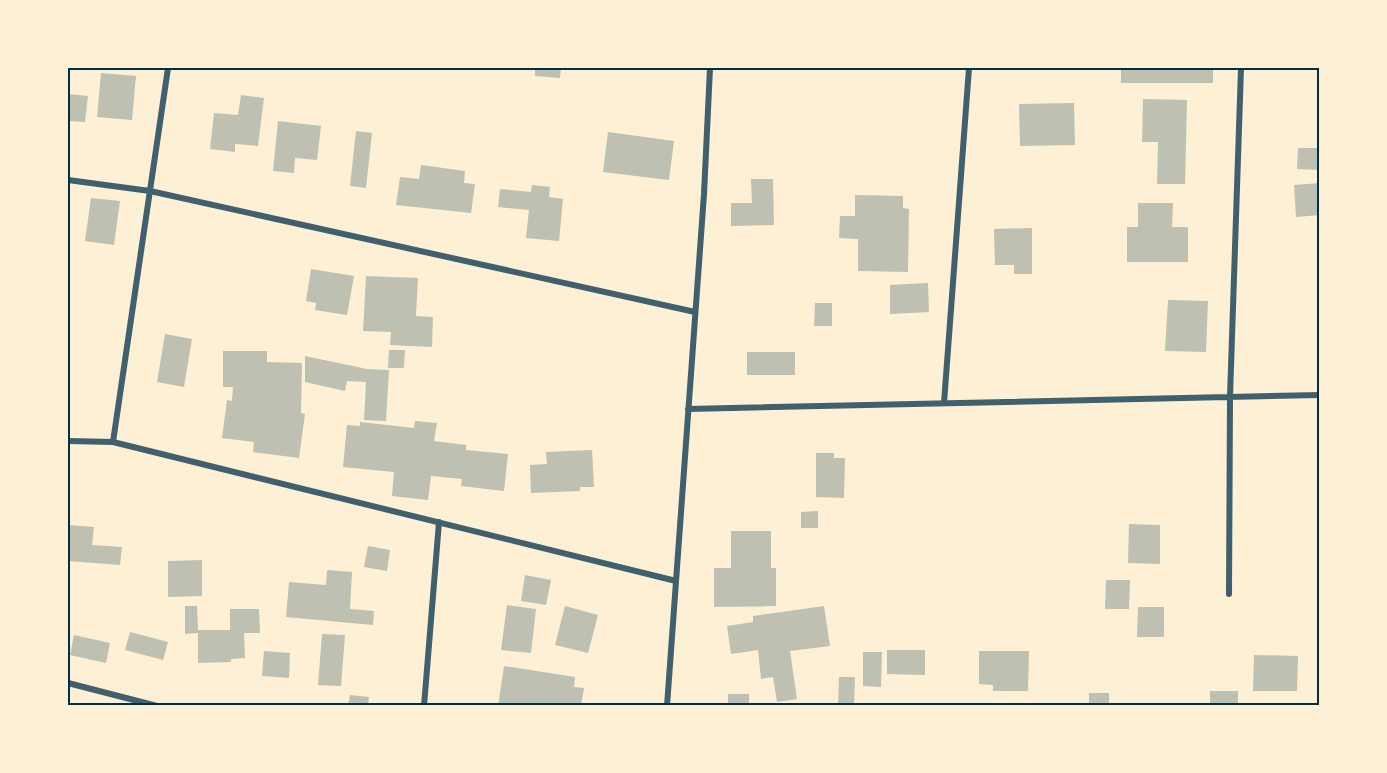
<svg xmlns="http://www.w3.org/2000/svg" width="1387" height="773" font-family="Quicksand,sans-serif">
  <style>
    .building { fill: #bec0b2 }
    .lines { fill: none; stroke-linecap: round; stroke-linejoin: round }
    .minor { stroke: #3f606c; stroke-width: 6 }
    .neatline { fill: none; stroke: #003049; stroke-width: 2 }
  </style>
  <rect width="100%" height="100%" fill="#fdf0d5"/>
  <!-- building -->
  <path class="building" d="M535,68H561L560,78L535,76Z
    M1121,68H1213V83H1121Z
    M101,73L136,76L132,120L97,117Z
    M68,94L88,96L85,122L68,121Z
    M241,95L264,98L258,146L235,144V152L210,149L214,113L238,115Z
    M1143,99L1187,100L1185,184H1157L1158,142H1142Z
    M1074,103L1075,145L1020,146L1019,104Z
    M278,121L321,126L317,160L295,158L294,173L273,171Z
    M356,131L372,133L366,188L350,186Z
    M608,132L674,141L669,180L603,172Z
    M1298,148H1320V170L1297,169Z
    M421,165L465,171L464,183L475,184L471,213L396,205L400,177L419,179Z
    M751,179H773L774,225L731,226V203H752Z
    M1320,183V215L1296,217L1294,185Z
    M532,185L550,187L549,197L563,199L559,241L526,238L529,210L498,207L500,189L531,192Z
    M855,195L903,196V208L909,209L908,272L858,271V239L839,238L840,216H855Z
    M91,198L120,201L114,245L85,241Z
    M1138,203H1173L1172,227H1188V262H1127V227H1138Z
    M1032,228V274H1014V265H995L994,229Z
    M311,269L354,276L347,315L315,310L316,303L306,301Z
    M366,276L418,278L416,316L433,317L432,347L390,345L391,332L363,331Z
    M928,283L929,312L890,314V285Z
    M1168,300L1208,301L1206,352L1165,351Z
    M815,303H832V326H814Z
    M165,334L192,339L184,387L157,382Z
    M389,350H405L404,368H388Z
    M223,351H267V362L302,363L301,413L305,414L299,458L253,452L254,442L222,438L227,400L232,401L233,387H223Z
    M747,352H795V375H747Z
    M305,356L367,369L389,370L386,421L364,420L366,382L347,381L345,391L305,382Z
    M415,421L437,423L434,441L466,445V450L508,454L504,491L461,486L462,479L431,476L428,500L392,496L394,472L343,467L347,425L360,426V422L414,428Z
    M592,450L594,487H580V491L531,493L530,465L547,464L546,452Z
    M816,453H834V458H845L844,498L816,497Z
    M818,511V528H801V512Z
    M1129,524L1160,525V564L1128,563Z
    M68,525L94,527L92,545L122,547L120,565L68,561Z
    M731,531H771V568H776V606L714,607V568H731Z
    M368,546L390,550L387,571L364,567Z
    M202,560V596L168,597V561Z
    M327,570L352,572L350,609L374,611L373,625L286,617L289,582L326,585Z
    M525,575L551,580L546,605L521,601Z
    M1106,580H1130L1129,609H1105Z
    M507,605L536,609L531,653L501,650Z
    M185,606H197L198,630H230V609H259L260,633H244L245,658L231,659V662L198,663V633L185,634Z
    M565,606L598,615L588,653L555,645Z
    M824,606L830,646L790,651L797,699L777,702L773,677L761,679L758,650L731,654L727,626L753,622V616Z
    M1138,607H1164V637H1137Z
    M1317,607H1320V635H1317Z
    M130,632L168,642L163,660L125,650Z
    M322,634L345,635L341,686L318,685Z
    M74,635L110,643L106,663L70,655Z
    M887,650H925V675L887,674Z
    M264,651L290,653L289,678L262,676Z
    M979,651H1029L1028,691H993V685L979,684Z
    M863,652H882L881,687L863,686Z
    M1254,655L1298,656L1297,691H1253Z
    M504,666L575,677L574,687L584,688L581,706H498Z
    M839,677H855L854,706H838Z
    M1210,691H1238V706H1210Z
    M1089,693H1109V706H1089Z
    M728,694H749V706H728Z
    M350,695L369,697L368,706H348Z"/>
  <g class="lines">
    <!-- minor -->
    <path class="minor" d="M68,180L150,191L695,312
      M944,403L969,68
      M688,409L1320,395
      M68,441L113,442L676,581
      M113,442L168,68
      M1229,594L1230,397L1241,68
      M68,683L157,706
      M424,706L439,522
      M667,706L704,194L710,68"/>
  </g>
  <!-- border -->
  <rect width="1387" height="773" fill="none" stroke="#fdf0d5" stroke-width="138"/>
  <rect x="69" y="69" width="1249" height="635" class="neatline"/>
</svg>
